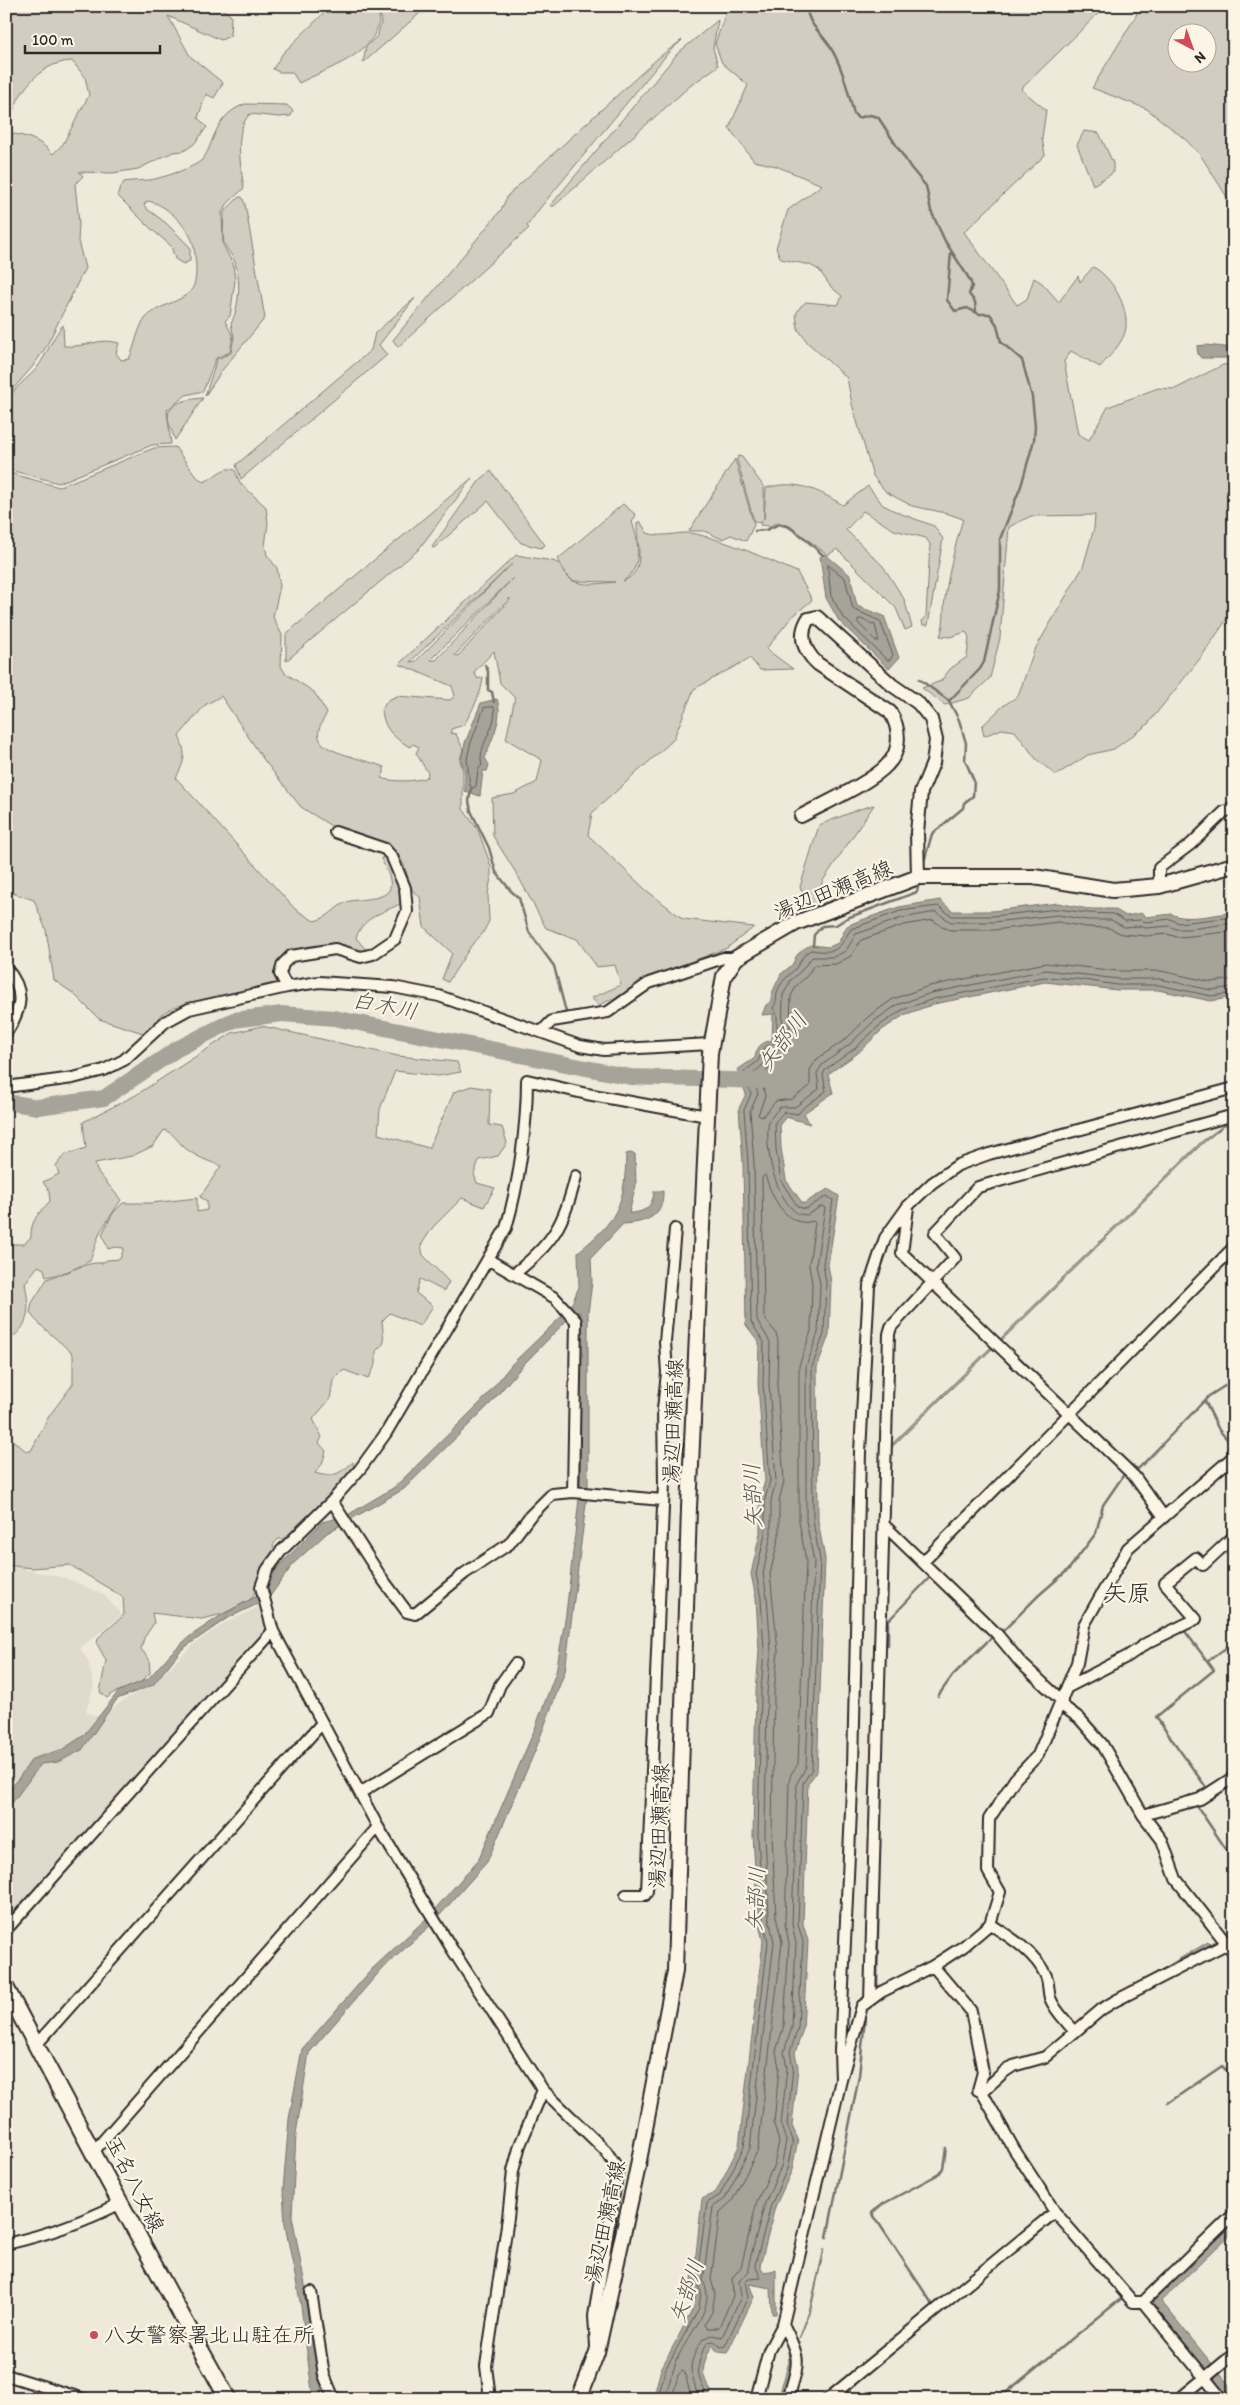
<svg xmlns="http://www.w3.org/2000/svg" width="1240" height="2405" font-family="Itim,'Klee One',sans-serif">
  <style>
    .built { fill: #e0dacc }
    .green { fill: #d2cdc0; stroke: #7e7c76; fill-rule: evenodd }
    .water { fill: #a6a399; stroke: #75736d }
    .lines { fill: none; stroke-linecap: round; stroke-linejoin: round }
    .shore { stroke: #5c5b57; stroke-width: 1 }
    .stream { stroke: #75736d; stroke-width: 2.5 }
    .river { stroke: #a6a399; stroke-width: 16 }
    .minor-casing { stroke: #2b2b2b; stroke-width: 14 }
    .tertiary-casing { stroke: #2b2b2b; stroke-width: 16 }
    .secondary-casing { stroke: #2b2b2b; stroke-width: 18 }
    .primary-casing { stroke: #2b2b2b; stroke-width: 19 }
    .minor { stroke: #fcf5e5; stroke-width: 10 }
    .tertiary { stroke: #fcf5e5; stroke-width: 12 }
    .secondary { stroke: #fcf5e5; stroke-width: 14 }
    .primary { stroke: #fcf5e5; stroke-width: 15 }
    .poi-dot { fill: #d1495b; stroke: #fcf5e5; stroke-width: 2 }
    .labels { text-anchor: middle; stroke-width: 4.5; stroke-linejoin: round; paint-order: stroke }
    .street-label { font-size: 21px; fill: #2b2b2b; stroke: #fcf5e5 }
    .poi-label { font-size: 21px; fill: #2b2b2b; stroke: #fcf5e5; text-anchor: start }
    .water-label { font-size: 22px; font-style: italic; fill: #565552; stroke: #fcf5e5 }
    .quarter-label { font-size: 24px; fill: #2b2b2b; stroke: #fcf5e5 }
  </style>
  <rect width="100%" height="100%" fill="#efe9da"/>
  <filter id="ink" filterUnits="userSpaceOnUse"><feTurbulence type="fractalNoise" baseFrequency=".02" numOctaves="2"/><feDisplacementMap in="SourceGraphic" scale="10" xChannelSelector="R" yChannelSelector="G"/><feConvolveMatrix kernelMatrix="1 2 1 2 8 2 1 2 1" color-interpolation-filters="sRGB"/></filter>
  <g filter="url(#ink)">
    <!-- built -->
    <path class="built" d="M6,1550L27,1570L66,1578L104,1595L122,1615L80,1648L88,1661L94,1685L86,1712L102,1719L118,1704L155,1682L194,1644L225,1623L259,1607L268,1628L261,1639L6,1924Z"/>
    <!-- green -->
    <path class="green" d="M6,6H130L135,10L143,6H220L231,16L230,36L221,40L168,16L190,56L223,83L214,98L206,94L198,118L207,127L194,144L184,151L173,152L138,169L113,173L79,172L83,176L75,184L79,223L78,241L85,268L46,347L33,366L6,397ZM72,61L85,77L89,95L63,144L53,154C40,140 28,136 9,133C10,101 36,62 72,61Z
      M378,6C388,51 330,67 299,83L292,72H279L273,69L283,53L330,7Z
      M380,6H428L363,63L366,47L377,36L381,23Z
      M728,6H1106L1021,89L1046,110L1042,138L1045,155L964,232L1017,305L1027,299L1034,278L1042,283L1059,302L1078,276L1080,282L1093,267C1111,276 1127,304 1126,325C1126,341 1109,356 1100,367L1071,351L1064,361L1078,434L1089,440L1108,407L1158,388L1175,389L1223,365L1234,364V617L1229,616L1202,656L1147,725L1114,749L1088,755L1056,775L1036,759L1015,731L1002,729L984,736L982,726L1003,706L1018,696L1034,651L1083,567L1094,528L1095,515L1031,516L1009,527L1000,638L990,678L969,698L945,705L922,688L941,681L950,669L967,657L969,637L966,632L950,637L940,636C945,625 943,611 945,598C949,571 955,545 963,519L946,513L912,506L886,492L873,476L852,404L847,378L808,343L798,329L796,314L801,306L806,302L838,305L842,296L831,287L819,270L810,265L781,259L776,248L788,210L822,185L776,166L754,161L729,128L748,85L722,63L715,44Z
      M1128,6H1234V208L1201,156L1186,140L1147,109L1092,88L1137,14ZM1178,32H1208V62H1178Z
      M718,20L713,48L718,66L690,86L554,206H550L678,53Z
      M682,40L668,53L540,208L527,226L529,228L398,347L393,340L501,210L508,195L658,58Z
      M245,104L287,105L293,111L291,116L279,117L250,114C233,130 241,168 244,188L228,203L222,212L223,245L233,264L235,281L230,316L225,321L233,336L230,352L216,358L203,391L186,395L167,410L171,444L152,445L59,483L6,469C6,456 3,413 7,403C11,389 28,379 37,368C47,354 52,338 63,325L64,346C86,348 99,337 119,343L116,353L121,360L129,359C135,347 137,330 144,320C156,304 181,304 192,289C196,283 196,273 196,266C195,258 195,248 192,240C185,224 165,203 147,201L144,205L147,209L166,223L190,247V261L183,264L175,259L171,246L148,226L117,195L124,182C134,180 148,181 155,179C167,176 193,168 202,160C206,156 209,148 211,143C218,124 226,111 245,104Z
      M1084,131L1099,133L1113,163V173L1093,185L1077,145Z
      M239,197H242L245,204L265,318L223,369L205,396L217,359L231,353L234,337L231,324C239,307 242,279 234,260C232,255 226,249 224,243C222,234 224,222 224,212Z
      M415,298L379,345L387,355L241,479L236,465L371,350L375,333Z
      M203,398L175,440C173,433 168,424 168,417C168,401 192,399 203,398Z
      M175,447L196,476L203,482C216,478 222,465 235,470L240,483L266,507L268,523L265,546L267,555L277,568L280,586L273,617L282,635L281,666L285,673L314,692L327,713C322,722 314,733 322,743C330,753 370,761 384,767V773L381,778C391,782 417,782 427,777L428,773L416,753L419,747L413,744L410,747C394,738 383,729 382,709L388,700L397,696L450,700L455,696L452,686L399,664L401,662L516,555L553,561L560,564C569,590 592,584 615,582L573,581L565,573L558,559L623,504L636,515L632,522C639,542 643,568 623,581C648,572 636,542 637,523L640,521L647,533C664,539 680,530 696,534C731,542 764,558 797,572L812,600L791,618L766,649L793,669L760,670L750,658L694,689L673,740L592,813L588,835L646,890L683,919L754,927L727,948L651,977L626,993L599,1005L591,998L621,985L615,965L597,967L577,939L546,928L518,876L493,836L492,798L514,794L537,782L542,760L506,739L515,698L500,683L494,651L474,672L478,679L483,677C482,694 472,710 464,725L451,729V733L456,734L463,749L460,760L463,772V809L478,830L491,866V878L488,894L489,921L483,933L471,946L448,982L442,979L452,953L424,927L420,897L412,890L404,865L396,851L336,829L301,807L264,760L221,696L205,705L179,736C187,755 185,760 176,778L295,909L314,921C330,918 334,907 347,902C360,897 395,903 390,880C389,873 383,865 381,858L389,857L409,899C391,911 363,914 356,938L368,952L360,955L342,947L288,955L279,982L175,1007L161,1014L155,1024L143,1033L99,1019L74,994L54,980L46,930L34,900L6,891V472L59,487L154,448ZM512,564L416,661L410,662ZM513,578L436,660H431V659ZM510,598V600L458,656L455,655Z
      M738,456L742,457L764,487V519L766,488C796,479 818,490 843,505L868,486L883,505L899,513L934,526L943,539L928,625H923L922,621L926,617L930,544L926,538L894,530L863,511L846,530L883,566L904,599L912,627L905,630L896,608L837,549L828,555L790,526L778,522L770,526L760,525L762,521L759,523L754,521L737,460Z
      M735,459L754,525L746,541L731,535L722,539L704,531H689Z
      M491,471L545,545L541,548L521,543L488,501L434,548L432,547L480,480Z
      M472,478L418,550L286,661V634Z
      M874,805L822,882L820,898L830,905L812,912L800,887L819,825L860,809Z
      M262,1026L398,1056L457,1062L461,1072L438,1076L395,1071L380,1109L378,1134L429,1148L454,1092L471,1086L490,1089L489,1125L502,1127L507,1143L498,1156L479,1160L474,1174L477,1183L495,1188L484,1207L462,1198L433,1227L421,1245L423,1255L449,1282L444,1291L420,1279L416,1293L433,1306L420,1326L390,1313L382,1321L384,1343L376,1351V1364L368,1379L344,1370L333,1381L330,1399L313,1419L322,1437L319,1443L326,1451L322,1464L315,1473C332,1479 341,1473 353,1462L354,1469L332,1498L287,1539H278L273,1545L276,1553L251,1599L223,1614L202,1619L152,1613L154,1623L144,1638L141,1649L149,1659L150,1673L139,1684L113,1693L107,1698L100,1692L106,1660L97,1644L98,1638L124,1615L123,1597L70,1565L32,1568L6,1565V1435L26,1451H31L49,1416L73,1384V1354C60,1341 40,1327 30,1313L32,1303L47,1279C63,1274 88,1261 102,1263L107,1260L120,1259L124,1248L115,1247L108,1249L102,1234L113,1213L123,1203H151L197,1198V1212L207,1210V1201L200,1197L221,1166C208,1161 196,1157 185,1148C177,1141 175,1134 164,1130L153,1146L132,1156L95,1163L97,1171L121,1200L100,1232L90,1261L68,1272L46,1277L44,1269L38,1266L25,1283C30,1310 31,1326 6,1342V1244H24L31,1237C30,1221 39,1213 50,1201L49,1191L43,1182L59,1174L56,1166L64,1155L86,1148L83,1122L136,1095L232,1033Z"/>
    <!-- water -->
    <path class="water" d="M1206,345L1234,348V358H1201L1198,354L1197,346Z
      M825,554L850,575L857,606L884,616L899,658L889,669L839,621L826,598L820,557Z
      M497,699C504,718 491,740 485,758L489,765L487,771H483L480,796L465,791V772L461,760L465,743L481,703Z
      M940,900L952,911H992L1058,903L1088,909H1114L1126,916L1142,913L1146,917L1172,914C1185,922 1218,914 1234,912V997L1211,1001L1158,990H1117L1045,982L934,1004L904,1015L882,1030L858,1053L828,1074L833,1093L804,1113L810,1124L786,1117L780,1124L781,1148L786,1180L803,1204L828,1189L839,1196L828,1265L831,1282L829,1335L817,1367L818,1521L825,1559L817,1772L808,1783L803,1924L808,1941L803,2029L795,2053L798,2067L792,2126L798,2139L792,2170L775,2207L760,2266L764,2272L776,2270V2314H772L771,2288L749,2284L754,2297L727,2353L718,2352L712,2345C703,2364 699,2372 711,2391L707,2399H653L661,2369L694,2307L696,2291L691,2285L695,2263L702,2199L716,2192L739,2146L763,1941L758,1920L753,1835L756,1692L759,1651L756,1598L751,1574L760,1533V1498L765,1481L758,1384L759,1342L746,1325L743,1164L739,1108L746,1094L737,1070L755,1058C757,1046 761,1043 772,1040L773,1014L762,1015L766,1005L772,1001V993L781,974L792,965L797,955L805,948L811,945L829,947L838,943L847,926L856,922L899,907Z
      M1234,1122L1224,1126L1202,1144L1001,1341L1000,1339L1201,1142L1224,1125Z
      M630,1153L635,1154L636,1185L629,1213C644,1213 653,1207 654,1191H663C664,1217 645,1223 623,1224L591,1258L592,1282L588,1313V1488L565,1671L535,1751L487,1862L432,1924L381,1970L309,2053L296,2134L292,2216L312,2322L322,2388L321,2399H313L301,2306L285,2225L283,2190L289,2119L302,2049L372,1969L428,1917L479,1859L534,1731L556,1672L566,1614L580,1490V1312L574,1313L523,1365L490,1404L404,1489L327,1533L294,1563L268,1599L226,1619L181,1650L153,1685L117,1699L82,1750L58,1762L41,1764L6,1811V1792L16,1782L32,1759L63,1749L83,1736L119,1691L148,1679L171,1653L189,1637L220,1616L257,1596L267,1584L279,1566L322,1522L346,1516L393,1488L402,1480L482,1401L512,1364L570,1308L579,1287L578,1252C618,1220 625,1204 626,1154Z
      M993,1345L994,1347L892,1447L889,1524H888L890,1446Z
      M1234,1932V1934L1141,1983L1140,1982L1208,1942L1210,1944Z
      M1234,2221V2231L1161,2301L1234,2391V2399H1230L1150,2300Z
      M824,2249L810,2314L799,2339L809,2311Z
      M788,2352H792L793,2359L782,2399H778L789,2362Z"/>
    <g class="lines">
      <!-- shore -->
      <path class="shore" d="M828,565L845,578L853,609L880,621L893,655L890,660H887L843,617L831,596Z
        M861,619L875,625L879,641H876L858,623V620Z
        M494,707C499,726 476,746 482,765L478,770L476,786L473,788L470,786L467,759L470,745L484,708Z
        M1234,931L1191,936L1177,937L1167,934L1146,936L1122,934L1109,928L1086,927L1058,922L994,930H951L942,927L933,920L904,925L861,940L851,956L836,964L814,965L806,977L797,985L791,996L789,1047L783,1055L774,1059L769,1069L761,1077L765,1096L758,1115L762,1117L776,1101L792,1099L810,1086V1070L817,1059L846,1039L869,1016L893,999L929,986L1046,963L1118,971H1161L1211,982L1234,979
        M765,1175C767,1179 767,1182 769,1186C776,1205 791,1228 813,1221L815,1223L809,1265L812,1283L811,1331L799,1366V1521L806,1561L798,1764L791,1774L789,1782L785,1924L789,1943L784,2025L776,2051L779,2068L774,2124L779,2142L774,2165L757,2201L741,2267L732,2278L733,2296L719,2328H708L705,2324L712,2312L715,2294L711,2279L720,2212L732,2201L758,2150L782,1942L776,1917L772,1835L774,1693L778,1651L770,1574L779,1537V1501L784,1481L777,1384L778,1341L776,1333L764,1317L762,1178Z
        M658,2399L665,2370L699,2308L701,2291L696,2283L707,2203L720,2195L744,2147L768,1942L763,1919L758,1835L761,1693L764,1651L761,1598L756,1574L765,1534V1499L770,1481L763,1384L764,1342L751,1322L748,1163L744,1110L751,1094L744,1072L758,1061L764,1047L777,1042V1015L773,1008C777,1002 776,999 777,993C780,981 789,976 796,968C801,961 803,954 811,950C837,954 838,950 851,929L900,911L938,906L952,916H993L1058,909L1088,913L1113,914L1125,921L1140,920L1146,922L1170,919L1179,923L1234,917
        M665,2399C669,2383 673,2369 679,2355C690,2332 717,2306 703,2281L713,2207L725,2199L750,2148L774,1942L769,1918L765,1835L767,1693L771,1651L767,1597L763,1574L771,1535V1500L776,1481L769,1384L770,1342L757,1320L754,1163L750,1111L758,1094L752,1074L763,1065L768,1053L778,1050L782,1044L783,995L791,980L800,972L812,957H833L846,951L856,934L902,918L936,912L951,922H993L1058,915L1087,920H1111L1124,927L1138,926L1146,928L1169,926L1176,929H1190L1234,923
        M672,2399L678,2375L682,2371L684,2372L690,2392L689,2399
        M697,2399C697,2388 692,2379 691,2368C691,2359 698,2346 703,2339L712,2335L722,2337L741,2297L739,2281L749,2271V2263L765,2203L781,2167L786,2141L781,2125L787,2068L784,2052L792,2027L796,1943L792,1924L797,1783L806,1767L814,1561L806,1521V1367L818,1333L820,1283L816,1265L825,1208L822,1206L807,1215L798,1214C774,1197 764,1147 769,1120L780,1107H795L819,1089L817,1073L822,1065L850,1044L874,1021L897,1005L931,993L1046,970L1118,979H1160L1211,990L1234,987
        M703,2399L705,2391C695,2374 697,2358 708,2342L714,2341L721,2347L725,2346L748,2297L745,2282L749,2279L761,2278L755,2265L771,2205L787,2169L793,2140L787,2125L793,2068L790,2052L798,2028L803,1942L798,1924L803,1783L812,1769L820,1560L813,1521L812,1367L824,1334L826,1282L823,1264L833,1200L827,1196L806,1209L798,1207L781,1181L776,1149L775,1122L784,1112L798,1114L802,1109L826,1091L823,1075L825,1070L854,1049L879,1026L902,1010L933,999L1044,977L1077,979L1117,985H1159L1211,996L1234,993"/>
      <!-- stream -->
      <path class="stream" d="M806,6C809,26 819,30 829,45C842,65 848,91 854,114L858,118L870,115L878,117L911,168L926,186L931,211L945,241L970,280L972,286L969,294L975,302L976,311
        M755,531L766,530L779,524L789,527L803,537L823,555
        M485,665L488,671V690L492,692L494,702
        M919,679L949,701
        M471,789L469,801L471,811L489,848L496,872L511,891L519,898L529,932L554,966L566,1012
        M923,865L932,834L963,808L964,803L973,796L974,781L965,760L966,743L959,720L949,701L980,669L984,662L1000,590V539L1021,486L1034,440L1035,426L1032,397L1022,360L1001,342L997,325L990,314H979L967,308L955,311L947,300L951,252
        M813,945L814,935L822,926L836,925L847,918L917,892L919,882
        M1205,1401L1219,1430L1233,1446
        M1131,1465L1138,1469L1209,1396L1234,1380
        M930,1562L945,1547
        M1184,1630L1214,1670L1156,1717L1208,1790
        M1002,1632L1039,1595L1069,1569L1096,1533L1103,1505L1125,1473
        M888,1645V1621L931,1576
        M1208,1661L1234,1642
        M938,1696L953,1675L993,1636
        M1234,1783L1197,1806L1234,1861
        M877,1988L879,1874
        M1168,2103L1222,2066L1229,2073L1234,2072
        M827,2237L859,2076L866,2009
        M933,2305L872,2213L881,2205L939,2174L943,2168L946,2148
        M998,2399L1122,2298
        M1171,2399L1188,2385"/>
      <!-- river -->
      <path class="river" d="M6,1102L38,1107L104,1098L177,1049L234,1020L282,1014L334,1018L631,1077L762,1081"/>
      <!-- minor casing -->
      <g class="minor-casing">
        <path id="minor" d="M1159,886V868L1191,844L1224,812L1234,808
          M6,968C26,991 22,1009 6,1033
          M287,987L280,974L283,964L291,956L335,949L361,957L373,954L395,939L407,911L405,888L392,857L385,849L335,832
          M541,1032L552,1021L608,1012L649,983L723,958H736
          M6,1087L73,1078L104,1070L124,1060L165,1022L189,1009L287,987L319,982L393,987L439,996L580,1046L604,1050L710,1044
          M908,1207L902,1253L1134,1476L1164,1517
          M489,1260L555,1298L576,1321L573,1492
          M514,1274C553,1243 564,1225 576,1176
          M332,1501L381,1577L407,1612L415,1614L465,1573L509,1544L530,1516L552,1494L573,1492L662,1500
          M884,1525L996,1633L1021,1663L1062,1701
          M923,1562L1234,1247
          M1068,1687L1128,1656L1147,1643L1196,1619L1165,1583L1196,1558L1203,1565L1234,1536
          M1060,1704L1079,1718L1102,1744L1143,1815L1162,1840L1176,1879L1234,1953
          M360,1793L489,1713L500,1685L515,1664
          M1143,1815L1200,1799L1234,1777
          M626,1895H645L647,1891L664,1483L663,1409L667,1373L665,1342L675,1229
          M990,1924C1010,1937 1036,1953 1046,1976C1049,1983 1048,1991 1050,1998C1055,2011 1067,2022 1075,2032
          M6,1930L273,1631
          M933,1966L971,2011L983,2072L978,2090L982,2092L1014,2149L1055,2212L1133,2302H1143L1222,2399
          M870,2000L889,1334L891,1327L955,1258L935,1233L978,1187L1234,1115
          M36,2045L322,1723
          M841,2080L840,2051L853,1767L860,1452L869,1286L885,1238L908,1206L932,1183L958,1165L989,1154L1234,1088
          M982,2092L1004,2072L1013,2066L1045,2057L1102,2009L1115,2001L1226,1944
          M94,2151L378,1827
          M6,2244C46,2235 83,2222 119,2204
          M311,2292L324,2375L334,2399
          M1143,2302L1234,2214
          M783,2324C802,2361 799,2361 788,2399
          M596,2346L594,2316L618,2169L606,2151L543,2090L452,1949L378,1827L273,1631L261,1587L267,1570L281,1551L332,1501L360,1469L386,1433L506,1228C519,1184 527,1126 527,1080L587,1094L707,1116
          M6,2375L84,2399
          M490,2399L486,2366L508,2218L513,2171L520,2145L543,2090
          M756,2399L769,2350L783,2324L841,2080L862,2006L881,1992L933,1966L964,1946L990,1924L1000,1892L988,1871L989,1819L1015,1779L1038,1755L1077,1663L1084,1625L1128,1548L1234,1456
          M828,2399L1055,2212
          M1179,2399L1234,2354"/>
      </g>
      <!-- tertiary casing -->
      <g class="tertiary-casing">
        <path id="tertiary" d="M801,816C823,804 872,782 887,765C902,750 900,728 890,712L818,664C804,651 798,636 808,619L817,617L892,685L918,703L931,719L936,740L933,763L921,792L917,832L918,877"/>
      </g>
      <!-- secondary casing -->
      <g class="secondary-casing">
        <path id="secondary" d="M579,2399L597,2352L637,2171L675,1971L689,1508L710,1053L724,976L736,958L796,923L918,877H1034L1113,890L1159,886L1234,865"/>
      </g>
      <!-- primary casing -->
      <g class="primary-casing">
        <path id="primary" d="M6,1988C78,2126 152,2263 228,2399"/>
      </g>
      <!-- minor -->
      <use href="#minor" class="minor"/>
      <!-- tertiary -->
      <use href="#tertiary" class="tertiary"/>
      <!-- secondary -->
      <use href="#secondary" class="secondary"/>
      <!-- primary -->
      <use href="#primary" class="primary"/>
    </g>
  </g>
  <!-- markers -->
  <circle class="poi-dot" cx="94" cy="2335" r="5"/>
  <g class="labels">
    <!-- street labels -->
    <g class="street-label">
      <text transform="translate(833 890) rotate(-22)" y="7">湯辺田瀬高線</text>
      <text transform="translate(673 1421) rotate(-88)" y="7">湯辺田瀬高線</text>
      <text transform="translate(659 1826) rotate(-88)" y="7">湯辺田瀬高線</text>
      <text transform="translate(135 2184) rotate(63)" y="7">玉名八女線</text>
      <text transform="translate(605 2222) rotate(-78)" y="7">湯辺田瀬高線</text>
    </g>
    <!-- poi labels -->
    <g class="poi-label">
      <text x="104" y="2342">八女警察署北山駐在所</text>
    </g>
    <!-- water labels -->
    <g class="water-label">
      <text transform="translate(385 1005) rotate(11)" y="8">白木川</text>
      <text transform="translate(782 1041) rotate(-53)" y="8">矢部川</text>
      <text transform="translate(752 1496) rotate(-92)" y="8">矢部川</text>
      <text transform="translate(755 1899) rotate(-87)" y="8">矢部川</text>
      <text transform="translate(686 2291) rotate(-72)" y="8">矢部川</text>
    </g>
    <!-- quarter labels -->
    <g class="quarter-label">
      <text x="1127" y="1601">矢原</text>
    </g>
  </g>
  <!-- margin -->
  <rect width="1240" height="2405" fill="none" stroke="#fcf5e5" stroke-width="25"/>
  <rect x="12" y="12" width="1215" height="2380" fill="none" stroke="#2b2b2b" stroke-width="2" filter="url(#ink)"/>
  <!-- north arrow -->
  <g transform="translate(1192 48) rotate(139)"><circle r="24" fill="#fcf5e5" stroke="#a8a49b"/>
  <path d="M0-4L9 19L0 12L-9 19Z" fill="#d1495b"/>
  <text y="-8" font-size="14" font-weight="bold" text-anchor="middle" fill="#2b2b2b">N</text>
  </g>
  <!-- scale -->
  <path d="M25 45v8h135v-8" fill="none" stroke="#2b2b2b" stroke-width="2.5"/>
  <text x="32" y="45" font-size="15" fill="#2b2b2b" stroke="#fcf5e5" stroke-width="4" paint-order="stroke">100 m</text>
</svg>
